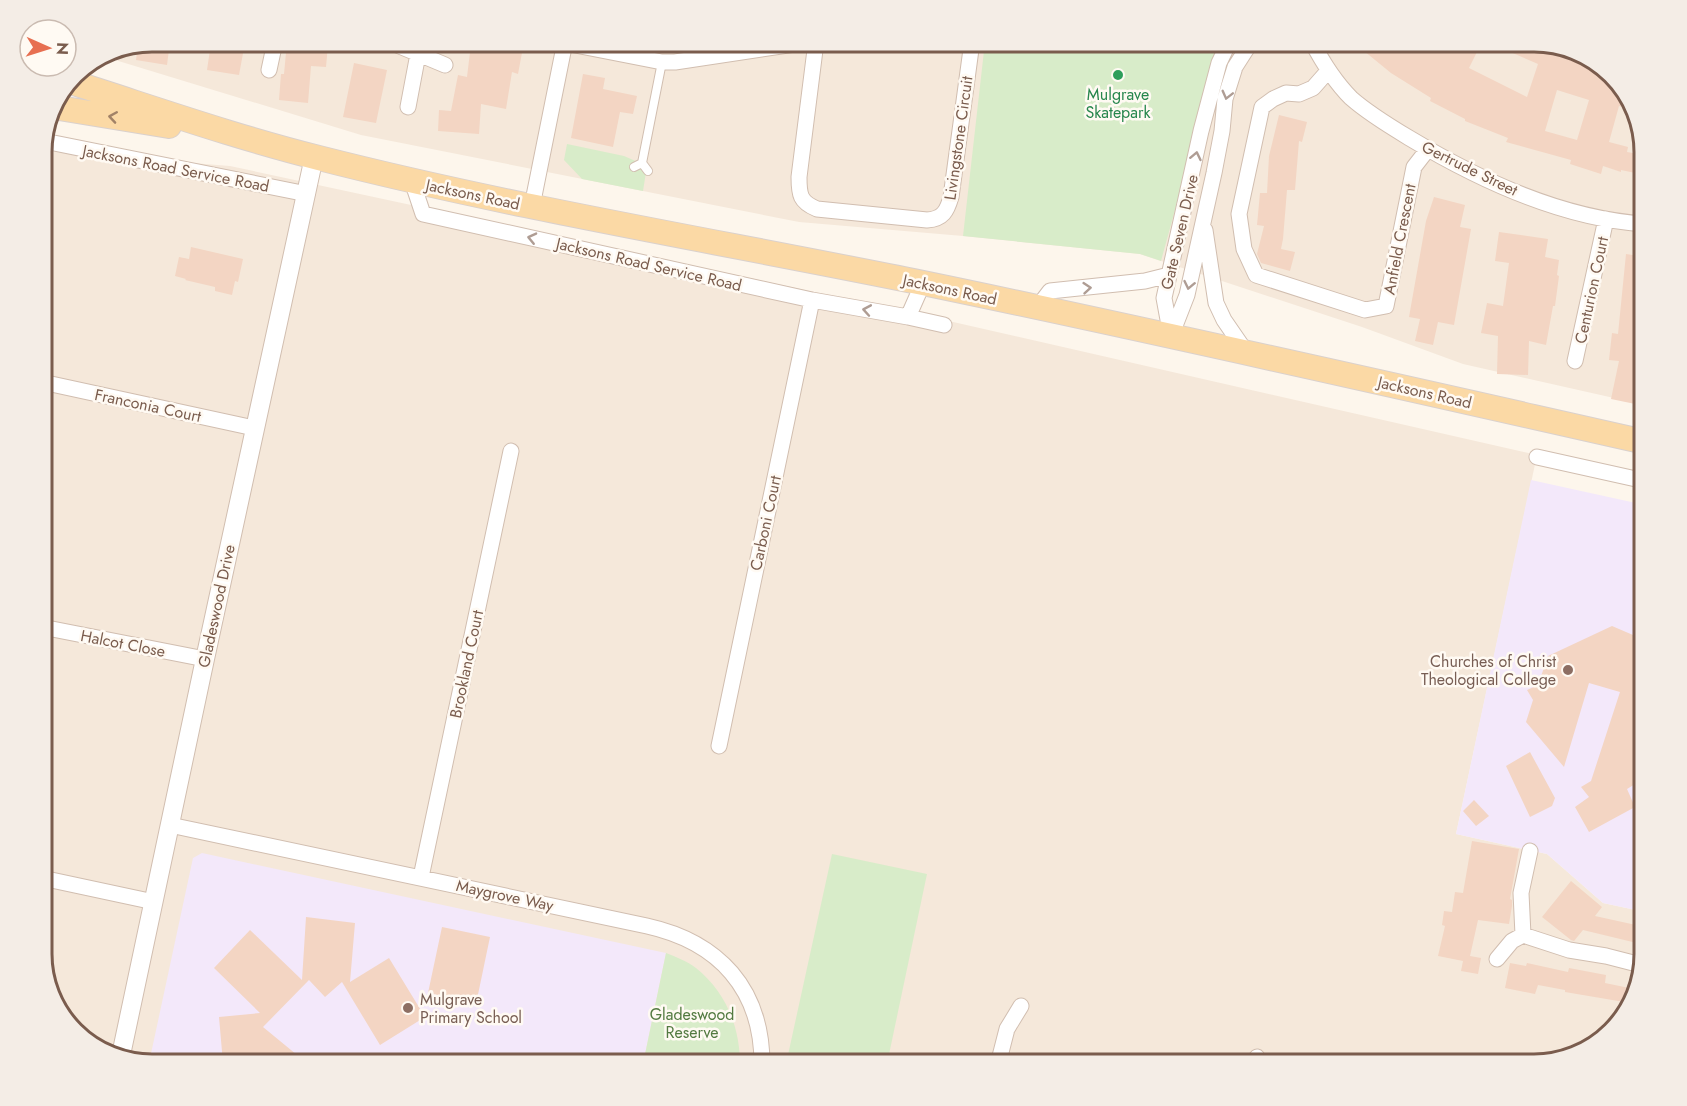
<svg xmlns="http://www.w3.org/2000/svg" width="1687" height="1106" font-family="Jost,sans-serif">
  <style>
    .residential { fill: #f5e8da }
    .education { fill: #f3e8fa }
    .green { fill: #d8ecc9 }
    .building { fill: #f3d5c3; fill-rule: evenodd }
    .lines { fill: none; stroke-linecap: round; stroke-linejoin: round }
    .service-casing { stroke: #d1beb0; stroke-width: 10 }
    .minor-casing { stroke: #d1beb0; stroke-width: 17 }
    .tertiary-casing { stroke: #d1beb0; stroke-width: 20 }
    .primary-casing { stroke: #dad1cd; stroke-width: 26 }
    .service { stroke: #fff; stroke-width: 8 }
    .minor { stroke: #fff; stroke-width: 15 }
    .tertiary { stroke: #fff; stroke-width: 18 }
    .primary { stroke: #fbd9a5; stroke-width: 24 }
    .oneway { stroke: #af9d94 }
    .oneway2 { stroke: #a18267 }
    .leisure-dot { fill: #2e9e5b; stroke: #fffaf3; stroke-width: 2 }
    .education-dot { fill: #8d6e63; stroke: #fffaf3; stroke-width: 2 }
    .labels { text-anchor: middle; stroke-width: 5; stroke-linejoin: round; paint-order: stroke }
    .leisure-label { font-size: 16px; fill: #27864d; stroke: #fffaf3 }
    .street-label { font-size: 16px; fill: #7a5c4d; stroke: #fffaf3 }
    .education-label { font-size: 16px; fill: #785e54; stroke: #fffaf3; text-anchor: end }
    .park-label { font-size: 16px; fill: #537a41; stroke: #fffaf3 }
    .rim { fill: none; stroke: #7a5c4d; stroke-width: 3 }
  </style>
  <rect width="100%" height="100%" fill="#fdf6ec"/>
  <!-- residential -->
  <path class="residential" d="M153,42H1534L1596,60L1630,98L1645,152V405L1463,364L1362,327L1140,254L963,236L799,222L361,135L102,56L111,50Z
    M42,151L230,166L940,319L1537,455L1456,834L1547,854L1603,903L1645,912V954L1627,1015L1589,1049L1535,1064H153L91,1046L57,1009L42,960Z"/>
  <!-- education -->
  <path class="education" d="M1531,480L1645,505V912L1603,903L1547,854L1456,834Z
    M202,853L666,953L643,1064L149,1063L193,858Z"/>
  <!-- green -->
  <path class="green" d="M985,42H1221L1161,261L1140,254L963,236Z
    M567,144L624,156L647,166L643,191L582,179L564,160Z
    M832,854L927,874L887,1064H786Z
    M666,953C676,957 687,961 696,968C726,992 740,1027 740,1064H643Z"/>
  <!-- building -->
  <path class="building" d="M153,42H170L167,65L136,60L138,45Z
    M287,42L328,45L326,67L311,66L308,103L279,100L281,74H284Z
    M500,42H524L518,74L512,72L506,109L481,104L479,134L438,131L439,110L451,111L458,75L467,77L471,44L499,47Z
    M1353,42H1482L1469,68L1527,97L1538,64L1487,42H1534L1596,60L1625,92L1622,107L1619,106L1609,142L1628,147L1627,152L1645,155V175L1621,170V172L1603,166L1601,174L1570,164L1571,160L1506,142L1508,138L1465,121V119L1430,101L1431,98L1391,73ZM1557,90L1589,100L1577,140L1545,131Z
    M211,43L244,48L239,75L207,70Z
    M354,63L387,70L376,123L343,117Z
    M583,74L605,78L603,89L637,96L633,114L620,112L613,147L571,138Z
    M1279,115L1307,122L1302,142L1299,141L1295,190H1287L1283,239L1281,249L1295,252L1290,271L1261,263L1257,254L1264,226L1257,225L1260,193H1267L1269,156Z
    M1434,197L1465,205L1460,227L1471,229L1454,325L1438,322L1433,345L1415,341L1420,319L1409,317L1426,221Z
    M1499,232L1548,239L1545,257L1559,260L1557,275L1559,276L1555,306H1553L1546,345L1529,341L1528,375L1497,374L1498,336L1481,333L1487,303L1503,306L1509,263L1495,261Z
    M191,247L243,259L238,282L235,281L232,295L215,291V287L185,280L186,279L175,276L179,257L189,259Z
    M1626,254L1645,257V380L1640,405L1611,399L1619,361L1609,360L1612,333L1618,334Z
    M1612,626L1633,635L1641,652L1645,650V759L1643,764L1645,766V778L1627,789L1635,807L1589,832L1575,807L1589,797L1581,787L1591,781L1620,692L1589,683L1564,767L1526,722L1533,700L1527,690L1538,685L1548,656Z
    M1530,752L1555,798L1552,806L1530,817L1506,766Z
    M1474,800L1489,816L1476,826L1463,811Z
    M1472,841L1519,849L1510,899L1512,900V906L1509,924L1478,920L1470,956L1481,958L1478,974L1461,971L1463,961L1438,956L1445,926L1442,925L1444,911L1452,912L1455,892L1463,893Z
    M1571,881L1602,907L1595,916L1645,927V945L1583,930L1574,941L1571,940L1542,917Z
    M306,917L355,923L350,982L389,958L425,1017L380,1045L342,982L325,997L309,980L263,1027L308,1064H267L271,1058L223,1063L219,1017L260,1013L214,968L250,930L302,980Z
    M442,927L490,937L476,1004L428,993Z
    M1510,963L1526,966L1527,963L1568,972L1569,968L1606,975L1605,983L1634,989L1630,1003L1565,992V990L1538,985L1535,994L1505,988Z"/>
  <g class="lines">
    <!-- service casing -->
    <g class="service-casing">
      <path id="service" d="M642,163L662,62
        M634,167L642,163L648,171"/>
    </g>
    <!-- minor casing -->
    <g class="minor-casing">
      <path id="minor" d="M390,42L445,65
        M816,42L799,177C799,195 800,202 817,209L927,220C943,219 947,211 951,197L972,42
        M1312,42C1323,63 1334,81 1351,98C1369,114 1391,127 1411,139C1481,181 1563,219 1645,224
        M565,43L662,62H675L808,42
        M269,70L275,42
        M1328,71L1313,88L1299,94L1286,93L1273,99L1262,107L1239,214L1244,249L1256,275L1365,310L1386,306L1414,167L1428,149
        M408,107L418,54
        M44,141L307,194
        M412,181L423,214L812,300L908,317L923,283
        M532,206L565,42
        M1205,230L1216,303L1224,320L1246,352
        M1037,308L1050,291L1145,281L1169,275
        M908,317L944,325
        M1171,336L1187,295L1214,173L1222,131L1225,99L1235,67L1251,42
        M1171,336L1164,298L1201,131L1219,63L1229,42
        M1575,361L1606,219
        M42,382L254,428
        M1537,457L1645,481
        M42,627L205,659
        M719,746L812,300
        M170,825L647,926C719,942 762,989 762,1064
        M1530,851L1521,893L1523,935L1569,950L1606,956L1641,965
        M421,877L511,451
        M42,878L154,902
        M1497,959L1512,941L1523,935
        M998,1064L1007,1029L1021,1006
        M1256,1064L1257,1057"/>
    </g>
    <!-- tertiary casing -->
    <g class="tertiary-casing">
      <path id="tertiary" d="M121,1055L205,659L314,157"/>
    </g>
    <!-- primary casing -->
    <g class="primary-casing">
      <path id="primary" d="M71,82C153,108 235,137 319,158C519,209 722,242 923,283C1165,333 1405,388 1645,442
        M59,108L169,126"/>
    </g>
    <!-- service -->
    <use href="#service" class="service"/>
    <!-- minor -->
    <use href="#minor" class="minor"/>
    <!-- tertiary -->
    <use href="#tertiary" class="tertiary"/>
    <!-- primary -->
    <use href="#primary" class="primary"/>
  </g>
  <!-- one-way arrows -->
  <defs><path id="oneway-chevron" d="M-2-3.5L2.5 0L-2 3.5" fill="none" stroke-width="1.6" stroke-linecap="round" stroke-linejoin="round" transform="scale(1.5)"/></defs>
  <g class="oneway">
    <use href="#oneway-chevron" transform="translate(1227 95) rotate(104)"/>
    <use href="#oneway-chevron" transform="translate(1196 156) rotate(-78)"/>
    <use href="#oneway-chevron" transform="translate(532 238) rotate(-167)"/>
    <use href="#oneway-chevron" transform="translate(1189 285) rotate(102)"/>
    <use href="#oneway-chevron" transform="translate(1087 288) rotate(-5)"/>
    <use href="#oneway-chevron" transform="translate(867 310) rotate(-170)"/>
  </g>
  <use class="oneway2" href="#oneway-chevron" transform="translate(113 117) rotate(-171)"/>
  <!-- markers -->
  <circle class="leisure-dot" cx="1118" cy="75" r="6"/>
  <g class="education-dot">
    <circle cx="1568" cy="670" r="6"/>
    <circle cx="408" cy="1008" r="6"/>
  </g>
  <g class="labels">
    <!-- leisure labels -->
    <g class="leisure-label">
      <text x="1118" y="100">Mulgrave<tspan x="1118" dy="18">Skatepark</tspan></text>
    </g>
    <!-- street labels -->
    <g class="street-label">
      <text transform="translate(958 138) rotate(-82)" y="6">Livingstone Circuit</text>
      <text transform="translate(176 168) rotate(11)" y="6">Jacksons Road Service Road</text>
      <text transform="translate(1470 168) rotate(26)" y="6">Gertrude Street</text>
      <text transform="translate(473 194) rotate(12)" y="6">Jacksons Road</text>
      <text transform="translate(1179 232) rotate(-77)" y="6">Gate Seven Drive</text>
      <text transform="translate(1399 239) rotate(-79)" y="6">Anfield Crescent</text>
      <text transform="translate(649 264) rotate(13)" y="6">Jacksons Road Service Road</text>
      <text transform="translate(950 289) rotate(12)" y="6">Jacksons Road</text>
      <text transform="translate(1591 290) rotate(-78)" y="6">Centurion Court</text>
      <text transform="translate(1425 392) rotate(13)" y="6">Jacksons Road</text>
      <text transform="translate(148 405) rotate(12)" y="6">Franconia Court</text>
      <text transform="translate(765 523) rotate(-78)" y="6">Carboni Court</text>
      <text transform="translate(216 606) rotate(-78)" y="6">Gladeswood Drive</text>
      <text transform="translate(123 643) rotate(11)" y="6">Halcot Close</text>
      <text transform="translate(466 664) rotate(-78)" y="6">Brookland Court</text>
      <text transform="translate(505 895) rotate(12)" y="6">Maygrove Way</text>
    </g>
    <!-- education labels -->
    <g class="education-label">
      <text x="1556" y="667">Churches of Christ<tspan x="1556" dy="18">Theological College</tspan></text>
      <text x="420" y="1005" text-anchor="start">Mulgrave<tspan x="420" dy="18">Primary School</tspan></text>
    </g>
    <!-- park labels -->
    <g class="park-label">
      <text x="692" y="1020">Gladeswood<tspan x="692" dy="18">Reserve</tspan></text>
    </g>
  </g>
  <!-- crop -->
  <path d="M0 0H1687V1106H0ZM152 52H1534A100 100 0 0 1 1634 152V954A100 100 0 0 1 1534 1054H152A100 100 0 0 1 52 954V152A100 100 0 0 1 152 52Z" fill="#f4ede6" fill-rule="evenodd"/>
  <path class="rim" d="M152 52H1534A100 100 0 0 1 1634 152V954A100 100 0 0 1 1534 1054H152A100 100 0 0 1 52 954V152A100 100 0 0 1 152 52Z"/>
  <!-- north arrow -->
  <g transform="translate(48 48) rotate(93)"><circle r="28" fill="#fffaf3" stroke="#cabbb1" stroke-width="1.5"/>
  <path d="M0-4.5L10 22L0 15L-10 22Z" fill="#e76f51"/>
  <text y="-9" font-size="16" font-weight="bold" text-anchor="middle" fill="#7a5c4d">N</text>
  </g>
</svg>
